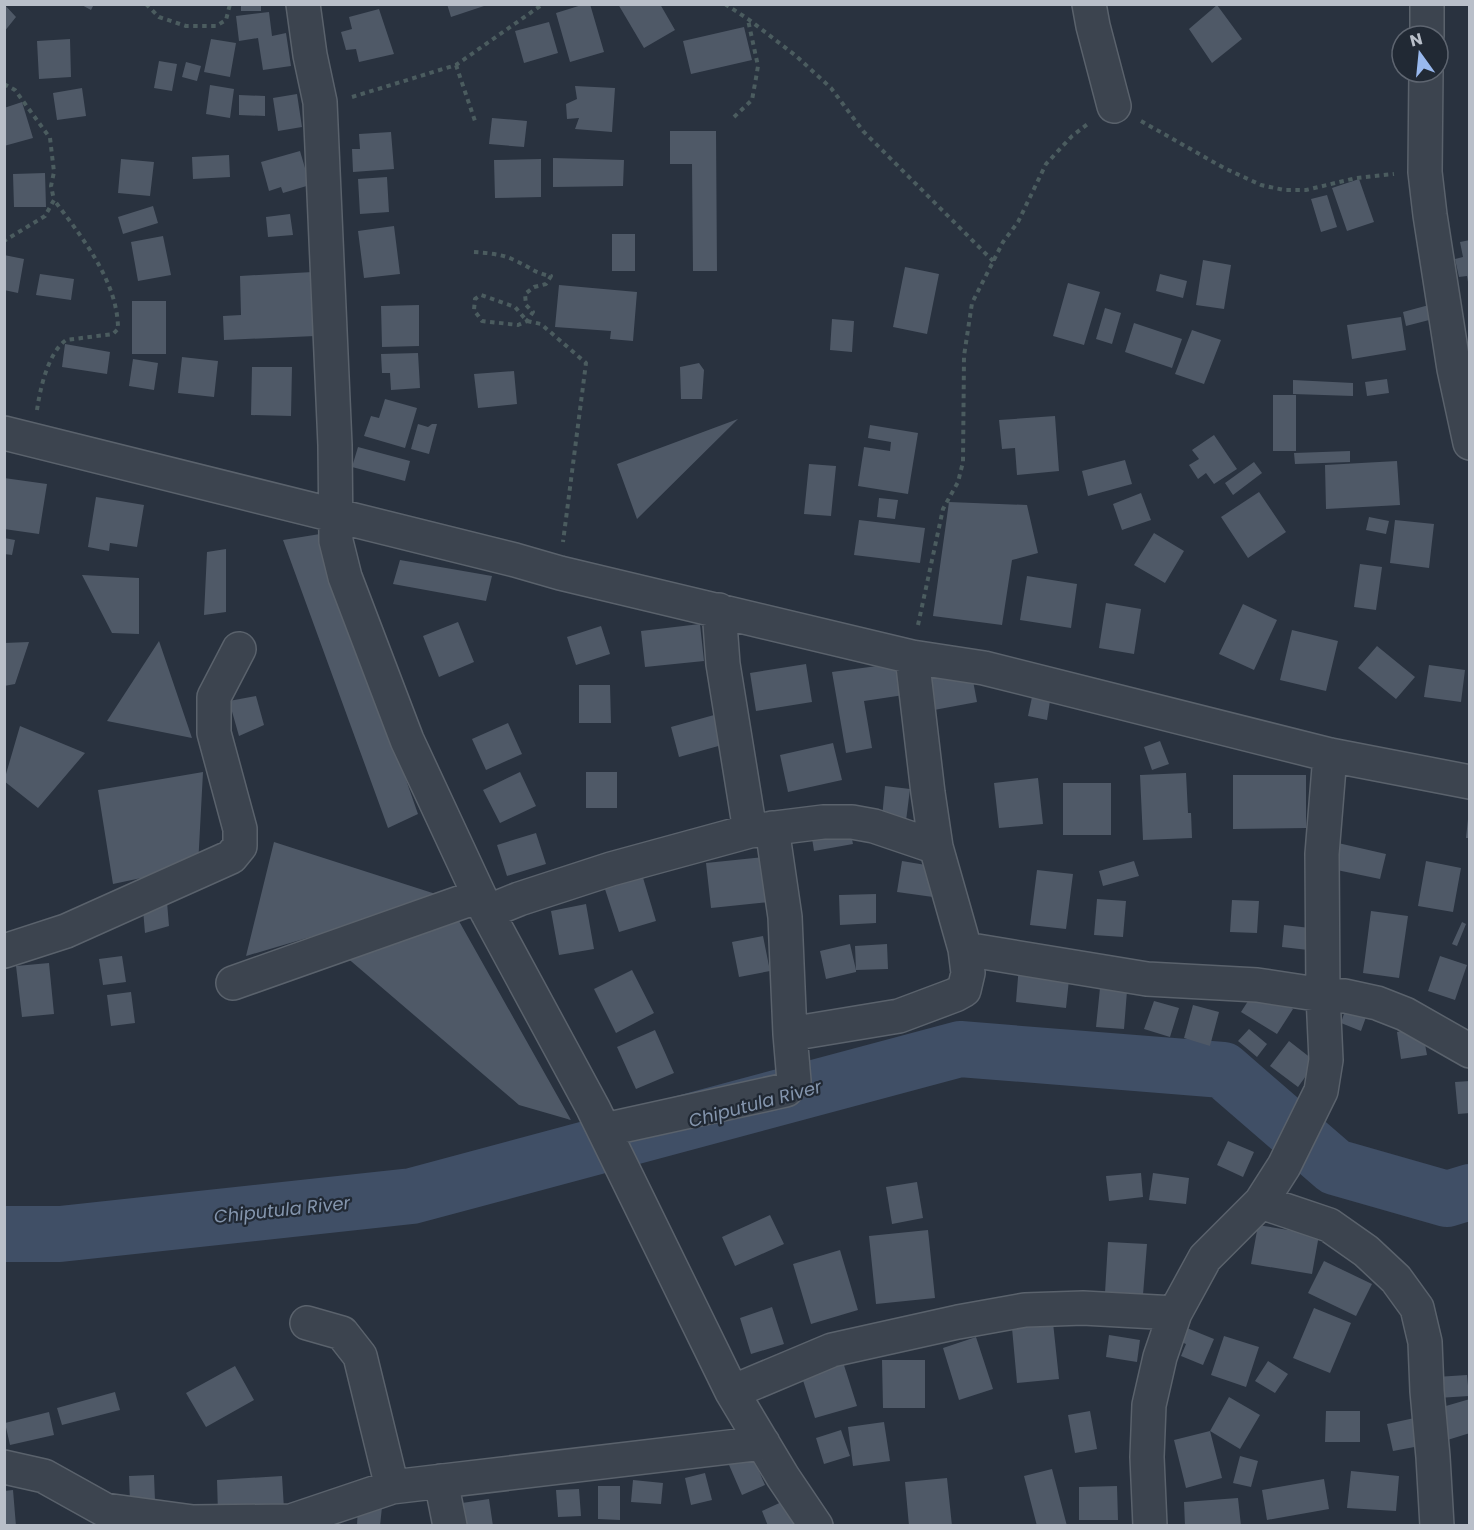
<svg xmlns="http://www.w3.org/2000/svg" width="1474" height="1530" font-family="Poppins,sans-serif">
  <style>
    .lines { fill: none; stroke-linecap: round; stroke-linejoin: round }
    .river { stroke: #404f66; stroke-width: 56 }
    .building { fill: #4f5967 }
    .minor-casing { stroke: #5a626c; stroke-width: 36 }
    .path { stroke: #4b5c5f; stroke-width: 4; stroke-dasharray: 4.5 4.5; stroke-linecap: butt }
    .minor { stroke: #3c444f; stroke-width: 33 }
    .labels { text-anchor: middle; stroke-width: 4.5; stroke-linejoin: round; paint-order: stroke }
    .water-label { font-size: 18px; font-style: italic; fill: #8495ad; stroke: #212934 }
  </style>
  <rect width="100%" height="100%" fill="#29323f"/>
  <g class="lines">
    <!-- river -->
    <path class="river" d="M4,1234H60L412,1196L960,1049L1223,1070L1335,1167L1447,1199L1470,1192"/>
  </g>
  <!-- building -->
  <path class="building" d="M4,4L16,17L4,32Z
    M80,4H94L91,10Z
    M241,4H261V11H241Z
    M447,4H487V5L451,17Z
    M585,4H590L604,52L570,62L556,13Z
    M618,4H660L675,30L644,48Z
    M1217,5L1242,39L1212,63L1189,29Z
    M379,9L394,54L359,62L356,49L346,50L341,32L352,29L349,17Z
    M269,12L272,36L286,33L291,66L263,70L258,38L239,41L236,16Z
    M549,22L558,53L524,63L515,31Z
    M744,27L752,60L691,74L683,41Z
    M70,39L71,77L39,79L37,41Z
    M211,39L236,43L230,77L204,72Z
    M159,61L177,64L172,91L154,88Z
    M186,62L201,66L197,81L182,77Z
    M210,85L234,89L230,118L206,114Z
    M575,86L615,88L612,132L575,129L579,118L567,119L566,104L577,99Z
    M82,88L86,116L57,120L53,93Z
    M297,94L302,127L278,131L273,98Z
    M239,95L265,96V116L239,115Z
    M22,102L33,138L4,146V108Z
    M492,118L527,121L524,147L489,144Z
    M670,131H716L717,271H693L692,164H670Z
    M391,132L394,169L353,172L352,149H360L359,134Z
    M300,151L310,185L283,193L281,187L269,191L261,162Z
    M229,155L230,177L193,179L192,157Z
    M553,158L624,160L623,186L553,187Z
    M121,159L154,162L150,196L118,193Z
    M541,159V197L495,198L494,160Z
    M45,173L46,207H14L13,174Z
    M387,177L389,212L360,214L358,179Z
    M1359,179L1374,222L1347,231L1332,188Z
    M1327,195L1337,227L1321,232L1311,199Z
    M153,206L158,223L123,234L118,217Z
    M290,214L293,235L268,237L266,217Z
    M394,226L400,274L364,278L358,231Z
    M612,234H635V271H612Z
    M163,236L171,275L138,281L131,242Z
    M1470,240V281L1468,282L1467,276L1459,277L1455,259L1463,257L1460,242Z
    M4,255L24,259L18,293L4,290Z
    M1203,260L1231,265L1224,309L1196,305Z
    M905,267L939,274L927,334L893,327Z
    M313,272L315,336L224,340L223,316L241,315L240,276Z
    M40,274L74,279L71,300L36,295Z
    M1160,274L1187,281L1183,298L1156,291Z
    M1068,283L1100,292L1084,345L1053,336Z
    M559,285L637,292L633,341L610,339L611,331L555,327Z
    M132,301H166V354H132Z
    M419,305V346L382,347L381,306Z
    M1429,305L1433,319L1406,326L1403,312Z
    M1105,308L1121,313L1112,344L1096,339Z
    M1401,317L1406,350L1352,359L1347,325Z
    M832,319L854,321L852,352L830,350Z
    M1134,323L1182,339L1172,368L1125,352Z
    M1192,330L1221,340L1204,384L1175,374Z
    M65,344L110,352L107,374L62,367Z
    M418,353L420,388L391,390L390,373H382L381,354Z
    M182,357L218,361L214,397L178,393Z
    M133,359L158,363L154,390L129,386Z
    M699,363L704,370L702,399H681L680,367Z
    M252,367H292L291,416L251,415Z
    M514,371L517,404L478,408L474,374Z
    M1387,379L1389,393L1367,396L1365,382Z
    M1293,380L1353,383V396L1293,394Z
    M1273,395H1296V451H1273Z
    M385,399L417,408L405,448L364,436L371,416L379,418Z
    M1055,416L1059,471L1017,475L1015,448L1002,449L999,420Z
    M738,419L637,519L617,464Z
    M418,424L428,427L432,424H437L429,454L411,449Z
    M870,425L918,433L908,494L858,486L864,447L890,451L891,442L868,438Z
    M1214,435L1237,469L1214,484L1206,473L1198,479L1189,465L1199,459L1192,450Z
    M358,447L410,461L405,481L352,467Z
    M1350,451V462L1295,464L1294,453Z
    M1125,460L1132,484L1088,496L1082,471Z
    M1397,461L1400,505L1326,509L1325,465Z
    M1254,462L1262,473L1233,495L1225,483Z
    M809,464L836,466L831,516L804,514Z
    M4,478L47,484L39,534L4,529Z
    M1259,492L1286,532L1248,558L1221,517Z
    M1141,493L1151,520L1122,530L1113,504Z
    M96,497L144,505L137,547L110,543L109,551L88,547Z
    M879,498L898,500L895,519L877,517Z
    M949,502L1027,505L1038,553L1012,560L1002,625L933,616Z
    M1369,517L1389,521L1386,534L1366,530Z
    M859,520L925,528L920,563L854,555Z
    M1395,520L1434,524L1429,568L1390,563Z
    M1154,533L1184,551L1165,583L1134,565Z
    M320,534L418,814L388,828L283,540Z
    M4,538L15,540L12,555L4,554Z
    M226,549V612L204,615L207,552Z
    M400,560L492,576L486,601L393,584Z
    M1360,564L1382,567L1376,610L1354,607Z
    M82,575L139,578V634L112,633Z
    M1027,576L1077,584L1071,628L1020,620Z
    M1106,603L1141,609L1134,654L1099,648Z
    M1243,604L1277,620L1254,670L1219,654Z
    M458,622L474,662L439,677L423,636Z
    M700,624L704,661L645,667L641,631Z
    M601,626L610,654L576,665L567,637Z
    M1292,630L1338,641L1326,691L1280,680Z
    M159,641L192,738L107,721Z
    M29,642L15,684L4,686V643Z
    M1377,646L1415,677L1396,699L1358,668Z
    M900,663L904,695L864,701L872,748L846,753L832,672Z
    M806,664L812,702L756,711L750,673Z
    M1429,665L1465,670L1461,702L1424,697Z
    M971,670L977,702L934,710L929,677Z
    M579,685H610L611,723H579Z
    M256,696L264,725L239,736L229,701Z
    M1032,697L1050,701L1047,720L1028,716Z
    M714,715L722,745L679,757L671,727Z
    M508,723L522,754L486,770L472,739Z
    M20,726L85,753L38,808L4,781Z
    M1160,741L1169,764L1152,770L1144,747Z
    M833,743L842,780L788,792L780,755Z
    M203,772L198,866L113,884L98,790Z
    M520,772L536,806L500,823L483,790Z
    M586,772H617V808H586Z
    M1186,773L1188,813H1191L1192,838L1143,840L1140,775Z
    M1233,775H1306V828L1233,829Z
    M1038,778L1043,824L999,828L994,783Z
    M1063,783H1111V835H1063Z
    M885,786L910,789L906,821L882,818Z
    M1468,819L1470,820V838H1466Z
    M849,825L853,844L814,851L811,832Z
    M536,833L546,864L507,876L497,845Z
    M274,842L445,897L246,956Z
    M1338,843L1386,854L1380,879L1332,869Z
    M773,856L778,901L711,908L706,863Z
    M902,861L938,867L933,897L897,892Z
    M1134,861L1139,876L1103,886L1099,871Z
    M1426,861L1461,868L1453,912L1418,906Z
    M1037,870L1073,874L1066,929L1030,925Z
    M641,871L656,921L619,932L603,883Z
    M876,894V923L840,925L839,895Z
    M1097,899L1126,901L1123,937L1094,935Z
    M1232,900L1259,901L1257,933L1230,932Z
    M167,902L169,926L145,933L143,909Z
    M586,904L594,949L559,955L551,911Z
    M1371,911L1408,916L1399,978L1363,973Z
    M455,914L571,1120L519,1105L345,956Z
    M1462,922L1466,924L1457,946L1452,944Z
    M1284,925L1319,929L1317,951L1282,947Z
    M763,936L770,971L739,977L732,942Z
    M850,944L856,970L855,946L887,944L888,969L856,970V972L826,979L820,951Z
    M122,956L126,982L103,985L99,959Z
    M1440,956L1467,965L1455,1000L1428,991Z
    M49,963L54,1014L22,1017L16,966Z
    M1019,965L1070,970L1066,1008L1016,1002Z
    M632,970L654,1013L616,1033L594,989Z
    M1257,987L1293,1009L1277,1034L1241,1012Z
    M1100,988L1127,991L1124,1029L1096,1027Z
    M131,992L135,1023L111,1026L107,995Z
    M1349,998L1370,1006L1361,1031L1341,1023Z
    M1154,1001L1179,1008L1170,1037L1144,1029Z
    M1193,1005L1219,1012L1210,1046L1184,1038Z
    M1422,1028L1427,1055L1401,1059L1397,1032Z
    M1249,1029L1267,1044L1257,1057L1238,1041Z
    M655,1030L674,1073L636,1089L617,1047Z
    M1289,1041L1316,1062L1298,1087L1270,1066Z
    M1470,1081V1113L1458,1114L1455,1082Z
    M1228,1141L1254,1152L1243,1177L1217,1165Z
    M1141,1173L1143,1197L1109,1201L1106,1176Z
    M1153,1173L1189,1178L1186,1204L1149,1200Z
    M917,1182L923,1218L892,1224L886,1187Z
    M770,1215L784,1244L735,1266L722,1237Z
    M1258,1225L1319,1235L1312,1274L1251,1264Z
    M928,1230L935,1298L876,1304L869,1236Z
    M1108,1242L1147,1244L1143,1295L1105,1293Z
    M840,1250L858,1310L811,1324L793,1264Z
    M1324,1261L1372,1284L1356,1316L1308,1293Z
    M772,1307L784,1344L751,1354L740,1318Z
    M1314,1308L1351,1323L1330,1373L1293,1358Z
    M1052,1313L1059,1379L1017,1383L1011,1317Z
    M1187,1328L1214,1339L1203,1365L1181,1356L1186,1344L1181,1342Z
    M1109,1335L1140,1340L1137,1362L1106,1357Z
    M1224,1336L1259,1347L1246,1387L1211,1375Z
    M976,1337L993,1389L959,1400L943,1348Z
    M882,1360H925V1408H883Z
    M1268,1361L1288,1374L1275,1393L1255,1381Z
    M843,1362L857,1406L815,1418L801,1374Z
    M235,1366L254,1400L206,1427L186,1393Z
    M1467,1375L1469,1396L1438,1398L1436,1377Z
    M115,1392L120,1410L62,1425L57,1408Z
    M1229,1397L1260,1415L1240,1449L1210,1431L1222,1478L1186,1488L1174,1440L1210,1431Z
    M1470,1399V1433L1441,1442L1432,1410Z
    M1090,1411L1097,1449L1075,1453L1068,1415Z
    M1326,1411H1360V1442H1325Z
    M49,1412L54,1435L10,1445L5,1423Z
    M1419,1417L1425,1445L1393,1451L1387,1424Z
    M884,1422L890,1461L853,1466L848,1427Z
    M841,1430L850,1456L824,1464L816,1438Z
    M752,1455L765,1485L742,1495L729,1465Z
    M1240,1456L1258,1461L1251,1487L1233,1483Z
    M1052,1469L1067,1526H1037L1024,1476Z
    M1351,1471L1399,1476L1396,1511L1347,1508Z
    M705,1473L712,1500L691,1505L685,1478Z
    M154,1475L155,1501L130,1502L129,1476Z
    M282,1476L284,1509L218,1513L217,1480Z
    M947,1478L952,1526H909L905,1482Z
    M1324,1479L1329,1509L1267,1520L1262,1490Z
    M633,1480L663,1483L661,1504L631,1502Z
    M598,1486H620V1520L598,1519Z
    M1117,1486L1118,1520H1079V1487Z
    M579,1489L581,1516L558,1517L556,1490Z
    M13,1490L16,1526H4V1491Z
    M1238,1498L1241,1526H1185L1184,1502Z
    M489,1499L493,1526H465L462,1503Z
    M788,1499L799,1526H768L762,1511Z
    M358,1505L382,1507L380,1526H357Z"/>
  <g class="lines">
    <!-- minor casing -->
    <g class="minor-casing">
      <path id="minor" d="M303,4L310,55L320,102L335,445L336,541L345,577L407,740L487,912L593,1108L732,1392L783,1477L816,1526
        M1089,4L1093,26L1114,106
        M1427,36V4
        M1426,72L1425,172L1430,215L1454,369L1470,443
        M4,433L515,560L560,573L912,657L984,668L1330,755L1470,782
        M719,610L723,664L750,831
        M912,657L928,793L936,847L965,949L1147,979L1257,985L1323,995L1345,996L1377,1003L1405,1014L1470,1051
        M772,828L785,917L790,1034
        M487,912L519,899L611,869L750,831L823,822H852L874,826L936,847
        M4,951L66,931L231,857L240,846V829L214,733V697L239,649
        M233,983L479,896
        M604,1130L786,1090L794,1081L790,1034L899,1016L955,995L964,990L968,973L965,949
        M1261,1202L1329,1225L1366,1251L1396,1279L1417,1308L1425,1342L1427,1391L1433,1457L1437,1526
        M307,1323L342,1333L360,1356L392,1487
        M732,1392L832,1350L958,1322L1025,1310L1083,1308L1175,1313
        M4,1467L44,1476L105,1510L193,1522L291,1521L392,1487L763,1443
        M441,1481L450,1526
        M1150,1526L1147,1457L1149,1405L1160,1357L1175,1313L1205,1258L1261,1202L1284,1166L1321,1091L1326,1060L1323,995L1322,854L1330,755"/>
    </g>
    <!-- path -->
    <path class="path" d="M146,4L159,17L186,26H216L226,20L230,4
      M725,4L748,19L795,55L831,88L863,131L993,261
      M456,65L476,124
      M4,84L15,90L50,138L54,172L51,186L54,200L45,216L4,241
      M352,97L456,65L543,4
      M734,117L752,100L756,78L758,66L748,20
      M1141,121L1224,168L1261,185L1284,190H1306L1356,178L1394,174
      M474,252C488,253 503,254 516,261C530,267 534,273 551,276L546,284L534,287L525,294L526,305L533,312L527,321L518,325L482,321L474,310L475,299L481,295L515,307L527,321L541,324L586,363L563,542
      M37,410C40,389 48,353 66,340L113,334L118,329C118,281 81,236 54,200
      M918,625L943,509L958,482L963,462L964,356L972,303L1003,242L1018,222L1046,164L1072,136L1089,123"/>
    <!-- minor -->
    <use href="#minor" class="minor"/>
  </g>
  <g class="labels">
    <!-- water labels -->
    <g class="water-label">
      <text transform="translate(755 1104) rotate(-15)" y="6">Chiputula River</text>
      <text transform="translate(282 1210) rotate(-6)" y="6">Chiputula River</text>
    </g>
  </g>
  <!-- border -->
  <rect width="1474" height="1530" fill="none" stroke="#b9bfc9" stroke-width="12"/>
  <!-- north arrow -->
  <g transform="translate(1420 54) rotate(345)"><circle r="28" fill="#212934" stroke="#5e6570" stroke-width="1.5"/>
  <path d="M0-4.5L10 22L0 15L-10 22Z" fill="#99b9ee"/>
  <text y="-9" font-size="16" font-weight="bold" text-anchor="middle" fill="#b9bfc9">N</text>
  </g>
</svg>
